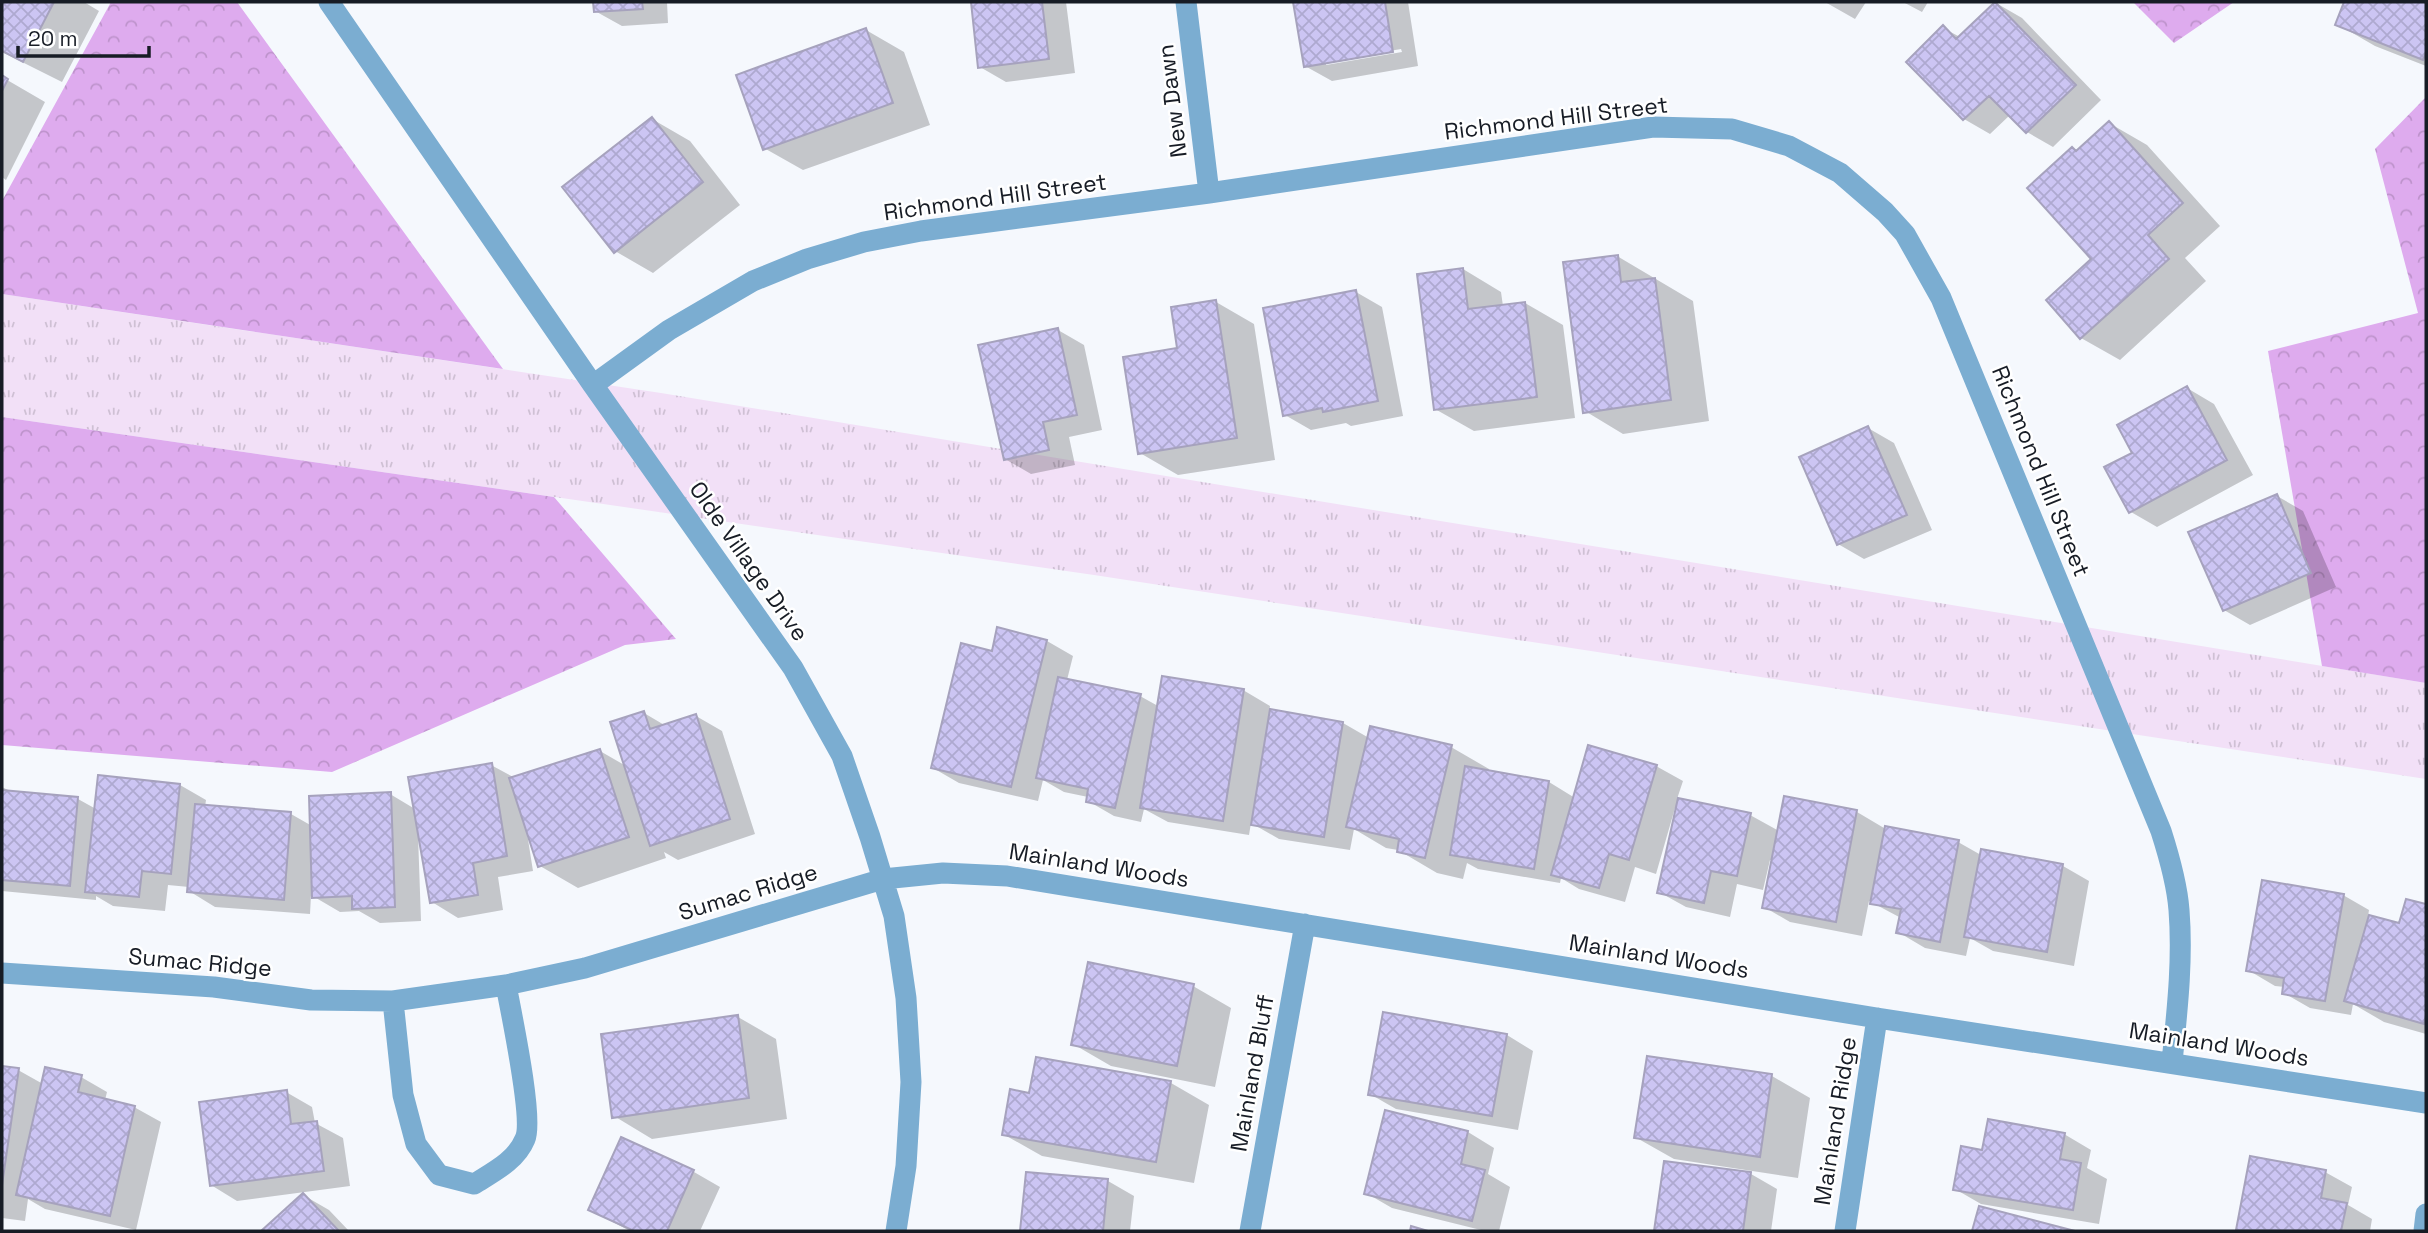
<svg xmlns="http://www.w3.org/2000/svg" width="2428" height="1233" font-family="'Space Grotesk',sans-serif">
  <style>
    .grass { fill: url(#grass-tufts) }
    .forest { fill: url(#forest-crowns) }
    .shadow { fill: #0003; fill-rule: evenodd }
    .building { fill: url(#building-cross-hatch); stroke: #a6a2bd; stroke-width: 2 }
    .lines { fill: none; stroke-linecap: round; stroke-linejoin: round }
    .minor { stroke: #7badd1; stroke-width: 21 }
    .labels { text-anchor: middle; stroke-width: 5; stroke-linejoin: round; paint-order: stroke }
    .street-label { font-size: 23px; fill: #171c25; stroke: #fff }
  </style>
  <defs>
    <pattern id="grass-tufts" width="24" height="20" patternUnits="userSpaceOnUse" patternTransform="scale(1.75)"><rect width="24" height="20" fill="#f2e0f7"/><path d="M3 7l-1-3M5 7V3M7 7l1-3M15 17l-1-3M17 17v-4M19 17l1-3" fill="none" stroke="#cfc0d4"/></pattern>
    <pattern id="forest-crowns" width="20" height="18" patternUnits="userSpaceOnUse" patternTransform="scale(1.75)"><rect width="20" height="18" fill="#deabee"/><path d="M2 6a3 3 0 1 1 6 0M12 15a3 3 0 1 1 6 0" fill="none" stroke="#be93cc"/></pattern>
    <pattern id="building-cross-hatch" width="8" height="8" patternUnits="userSpaceOnUse" patternTransform="scale(1.75)"><rect width="8" height="8" fill="#ccc5f3"/><path d="M0 0l8 8M0 8l8-8" fill="none" stroke="#aea9d0"/></pattern>
  </defs>
  <rect width="100%" height="100%" fill="#f5f8fd"/>
  <!-- grass -->
  <path class="grass" d="M2,294L661,393L2426,683V779L1094,575L2,417Z"/>
  <!-- forest -->
  <path class="forest" d="M111,2H237L503,369L2,294V201Z
    M2133,2H2234L2174,43Z
    M2426,97V683L2322,666L2268,351L2418,313L2375,149Z
    M2,417L554,497L676,639L625,645L332,772L2,745Z"/>
  <!-- shadow -->
  <path class="shadow" d="M2,2H84L99,11L62,82L2,52Z
    M595,2H671H667L668,23L622,26L595,11Z
    M972,2H1066L1075,73L1006,82L980,67Z
    M1295,2H1408L1418,66L1332,81L1305,66ZM1401,49L1402,52L1326,65V62Z
    M1825,2H1866L1855,19Z
    M1903,2H1928L1922,12Z
    M2346,2H2426V66L2375,46L2337,24Z
    M1996,3L2022,18L2101,100L2053,147L2027,132L2010,115L1990,134L1964,119L1943,28L1960,37Z
    M866,30L904,52L930,125L803,170L764,148Z
    M2,77L45,102L6,180L2,177Z
    M652,119L690,141L740,205L653,273L615,251Z
    M2109,123L2147,145L2220,226L2185,258L2206,281L2120,360L2081,338L2048,300L2094,259L2077,152Z
    M1617,256L1693,301L1709,421L1623,434L1585,411Z
    M1463,269L1501,292L1503,306L1525,303L1563,325L1575,418L1474,431L1435,409Z
    M1356,292L1382,307L1403,416L1351,426L1346,423L1311,430L1285,415Z
    M1216,302L1254,324L1275,460L1178,475L1140,453L1179,350Z
    M1058,330L1084,345L1102,430L1069,437L1075,465L1031,474L1005,459Z
    M2187,388L2214,404L2253,475L2157,527L2131,512L2134,453Z
    M1868,428L1894,443L1932,530L1864,559L1838,544Z
    M2277,496L2303,511L2336,587L2250,625L2224,610Z
    M1047,641L1073,656L1067,680L1140,696L1158,706L1243,690L1270,706L1269,711L1343,723L1369,738L1451,747L1489,769V772L1549,782L1575,798L1656,766L1683,781L1677,799L1750,815L1779,831L1785,798L1857,812L1884,828L1958,842L1981,855L2063,866L2089,881L2074,966L1993,951L1970,938L1966,956L1925,948L1898,932L1901,918L1869,901L1862,936L1790,922L1764,907L1773,860H1770L1763,890L1737,884L1730,917L1686,907L1659,892L1678,809L1675,808L1656,874L1635,867L1625,902L1579,889L1561,878L1560,883L1478,869L1467,863L1463,879L1437,873L1398,850L1386,848L1354,829L1350,850L1279,839L1251,823L1249,835L1168,822L1144,809L1141,822L1114,816L1088,801V797L1064,792L1043,780L1038,801L959,783L933,768L993,653Z
    M644,713L666,726L696,716L722,731L755,834L678,860L664,852L666,858L578,888L540,866L529,833H527L533,871L498,877L503,910L458,918L432,902L420,835H418L421,921L380,923L359,911L340,912L311,895L310,914L215,907L189,891V887L168,885L165,911L113,906L96,896V900L2,891V787L8,790L7,793L78,799L96,809L100,777L180,785L206,800L205,807L291,814L312,826L390,794L415,809L491,765L515,778L600,751L626,766Z
    M2343,895L2369,910L2368,916L2400,926L2407,901L2426,906V1034L2384,1022L2353,1004L2351,1015L2310,1008L2284,993L2285,987L2275,986L2248,970Z
    M1193,986L1231,1008L1215,1087L1111,1066L1073,1044Z
    M738,1017L776,1039L787,1119L652,1139L614,1116Z
    M1507,1035L1533,1051L1518,1130L1396,1109L1370,1094Z
    M1648,1058L1772,1076L1810,1098L1798,1178L1674,1159L1635,1137Z
    M2,1067L18,1070L43,1084L81,1077L107,1092L105,1100L134,1107L161,1122L136,1230L45,1209L28,1199L25,1221L2,1218Z
    M1171,1083L1209,1105L1194,1183L1042,1156L1003,1134L1030,1095Z
    M286,1092L312,1107L315,1123L343,1138L350,1186L237,1201L211,1185Z
    M1387,1112L1468,1132L1494,1148L1488,1174L1510,1187L1499,1231H1485L1392,1208L1366,1193Z
    M2064,1134L2091,1150L2087,1168L2107,1179L2099,1224L1981,1204L1955,1189L1984,1152Z
    M622,1139L694,1172L720,1187L700,1231H630L590,1210Z
    M1665,1163L1751,1174L1777,1189L1771,1231H1655Z
    M2325,1172L2352,1187L2348,1205L2372,1219L2370,1231H2242L2238,1229Z
    M1027,1174L1108,1181L1134,1196L1130,1231H1022Z
    M303,1195L329,1210L349,1231H264Z"/>
  <!-- building -->
  <path class="building" d="M2,2H54L23,62L2,51Z
    M593,2H642L643,9L594,12Z
    M971,2H1042L1049,59L978,68Z
    M1293,2H1385L1393,52L1304,67Z
    M1995,2L2076,85L2026,133L1989,96L1963,120L1906,62L1943,25L1956,39Z
    M2344,2H2426V53L2423,60L2335,25Z
    M866,28L893,103L763,150L736,75Z
    M2,75L8,79L2,91Z
    M652,117L703,182L614,253L562,187Z
    M2109,121L2183,203L2148,235L2169,259L2080,339L2046,300L2091,259L2027,188L2072,147L2076,151Z
    M1618,255L1621,282L1655,278L1671,400L1583,413L1563,262Z
    M1463,268L1468,309L1525,302L1537,397L1434,410L1417,274Z
    M1356,290L1378,401L1323,412L1322,408L1283,416L1263,308Z
    M1216,300L1237,438L1138,454L1123,357L1177,348L1171,307Z
    M1058,328L1077,415L1043,422L1049,450L1004,460L978,345Z
    M2187,386L2227,460L2129,513L2104,467L2132,453L2117,425Z
    M1868,426L1907,515L1837,545L1799,457Z
    M2277,494L2311,573L2223,611L2188,532Z
    M997,627L1047,640L1011,787L931,768L961,643L992,651Z
    M1162,676L1244,689L1223,821L1140,808Z
    M1058,677L1141,694L1115,808L1086,802L1088,789L1036,778Z
    M1270,709L1343,722L1324,837L1251,825Z
    M644,711L650,729L696,714L730,819L650,846L610,722Z
    M1370,726L1452,745L1425,858L1397,852L1399,839L1346,827Z
    M1588,745L1657,765L1629,860L1609,854L1599,888L1551,875Z
    M600,749L629,837L538,867L509,778Z
    M492,763L507,856L473,863L478,895L430,903L408,777Z
    M1465,766L1549,781L1534,869L1450,855Z
    M98,775L180,784L171,874L142,871L139,897L85,892Z
    M2,790L78,797L70,886L2,880Z
    M391,792L395,907L352,909V896L312,898L309,796Z
    M1784,796L1857,810L1836,922L1762,908Z
    M1678,798L1751,813L1737,876L1711,871L1704,903L1657,893Z
    M195,804L291,812L284,900L187,892Z
    M1885,826L1959,840L1940,942L1896,933L1901,909L1870,904Z
    M1981,849L2063,864L2047,952L1964,937Z
    M2262,880L2344,894L2325,1001L2282,994L2284,978L2246,971Z
    M2406,899L2426,904V1015L2424,1024L2344,1001L2369,915L2399,923Z
    M1088,962L1194,984L1177,1066L1071,1045Z
    M1383,1012L1507,1034L1492,1116L1368,1095Z
    M738,1015L749,1098L612,1118L601,1034Z
    M1647,1056L1772,1074L1760,1157L1634,1138Z
    M1036,1057L1171,1081L1156,1162L1002,1135L1010,1089L1029,1093Z
    M2,1066L19,1068L2,1185Z
    M45,1067L82,1075L78,1092L135,1106L110,1216L16,1195Z
    M287,1090L291,1124L317,1121L324,1171L210,1186L199,1102Z
    M1385,1110L1468,1131L1461,1164L1485,1170L1472,1221L1364,1194Z
    M1988,1119L2065,1133L2060,1159L2081,1163L2073,1210L1953,1190L1961,1146L1982,1150Z
    M621,1137L694,1170L667,1231H634L588,1210Z
    M2250,1156L2326,1170L2321,1198L2347,1203L2341,1231L2236,1230Z
    M1664,1161L1751,1172L1743,1231H1654Z
    M1026,1172L1108,1179L1103,1231H1020Z
    M303,1193L339,1231H261Z
    M1979,1206L2075,1231H1972Z
    M1411,1226L1428,1231H1410Z"/>
  <g class="lines">
    <!-- minor -->
    <path class="minor" d="M329,2L593,385L793,668L842,756L870,837L894,916L906,998L911,1082L906,1166L896,1231
      M1186,2L1209,193
      M593,385L669,330L753,281L807,259L864,242L921,231L1209,193L1653,127L1732,129L1789,146L1840,173L1885,212L1905,234L1941,298L2161,831C2169,856 2177,883 2179,910C2183,961 2177,1012 2172,1062
      M2,973L214,987L311,1000L393,1001L506,985L585,968L883,879L943,873L1007,876L1877,1018L2426,1103
      M393,1001L403,1095L416,1144L439,1175L474,1184C493,1172 516,1161 525,1139C534,1120 511,1012 506,985
      M1250,1231L1305,924
      M1845,1231L1877,1018
      M2424,1231L2426,1214"/>
  </g>
  <g class="labels">
    <!-- street labels -->
    <g class="street-label">
      <text transform="translate(1172 101) rotate(-97)" y="8">New Dawn</text>
      <text transform="translate(1556 118) rotate(-7)" y="8">Richmond Hill Street</text>
      <text transform="translate(995 197) rotate(-8)" y="8">Richmond Hill Street</text>
      <text transform="translate(2041 471) rotate(68)" y="8">Richmond Hill Street</text>
      <text transform="translate(749 561) rotate(55)" y="8">Olde Village Drive</text>
      <text transform="translate(1099 865) rotate(9)" y="8">Mainland Woods</text>
      <text transform="translate(748 892) rotate(-17)" y="8">Sumac Ridge</text>
      <text transform="translate(1659 956) rotate(9)" y="8">Mainland Woods</text>
      <text transform="translate(200 962) rotate(5)" y="8">Sumac Ridge</text>
      <text transform="translate(2219 1044) rotate(9)" y="8">Mainland Woods</text>
      <text transform="translate(1252 1073) rotate(-80)" y="8">Mainland Bluff</text>
      <text transform="translate(1835 1121) rotate(-81)" y="8">Mainland Ridge</text>
    </g>
  </g>
  <!-- border -->
  <rect width="2428" height="1233" fill="none" stroke="#171c25" stroke-width="7"/>
  <!-- scale -->
  <path d="M18 46v10h131v-10" fill="none" stroke="#171c25" stroke-width="3.5"/>
  <text x="28" y="46" font-size="21" fill="#171c25" stroke="#ffffff" stroke-width="5" paint-order="stroke">20 m</text>
</svg>
